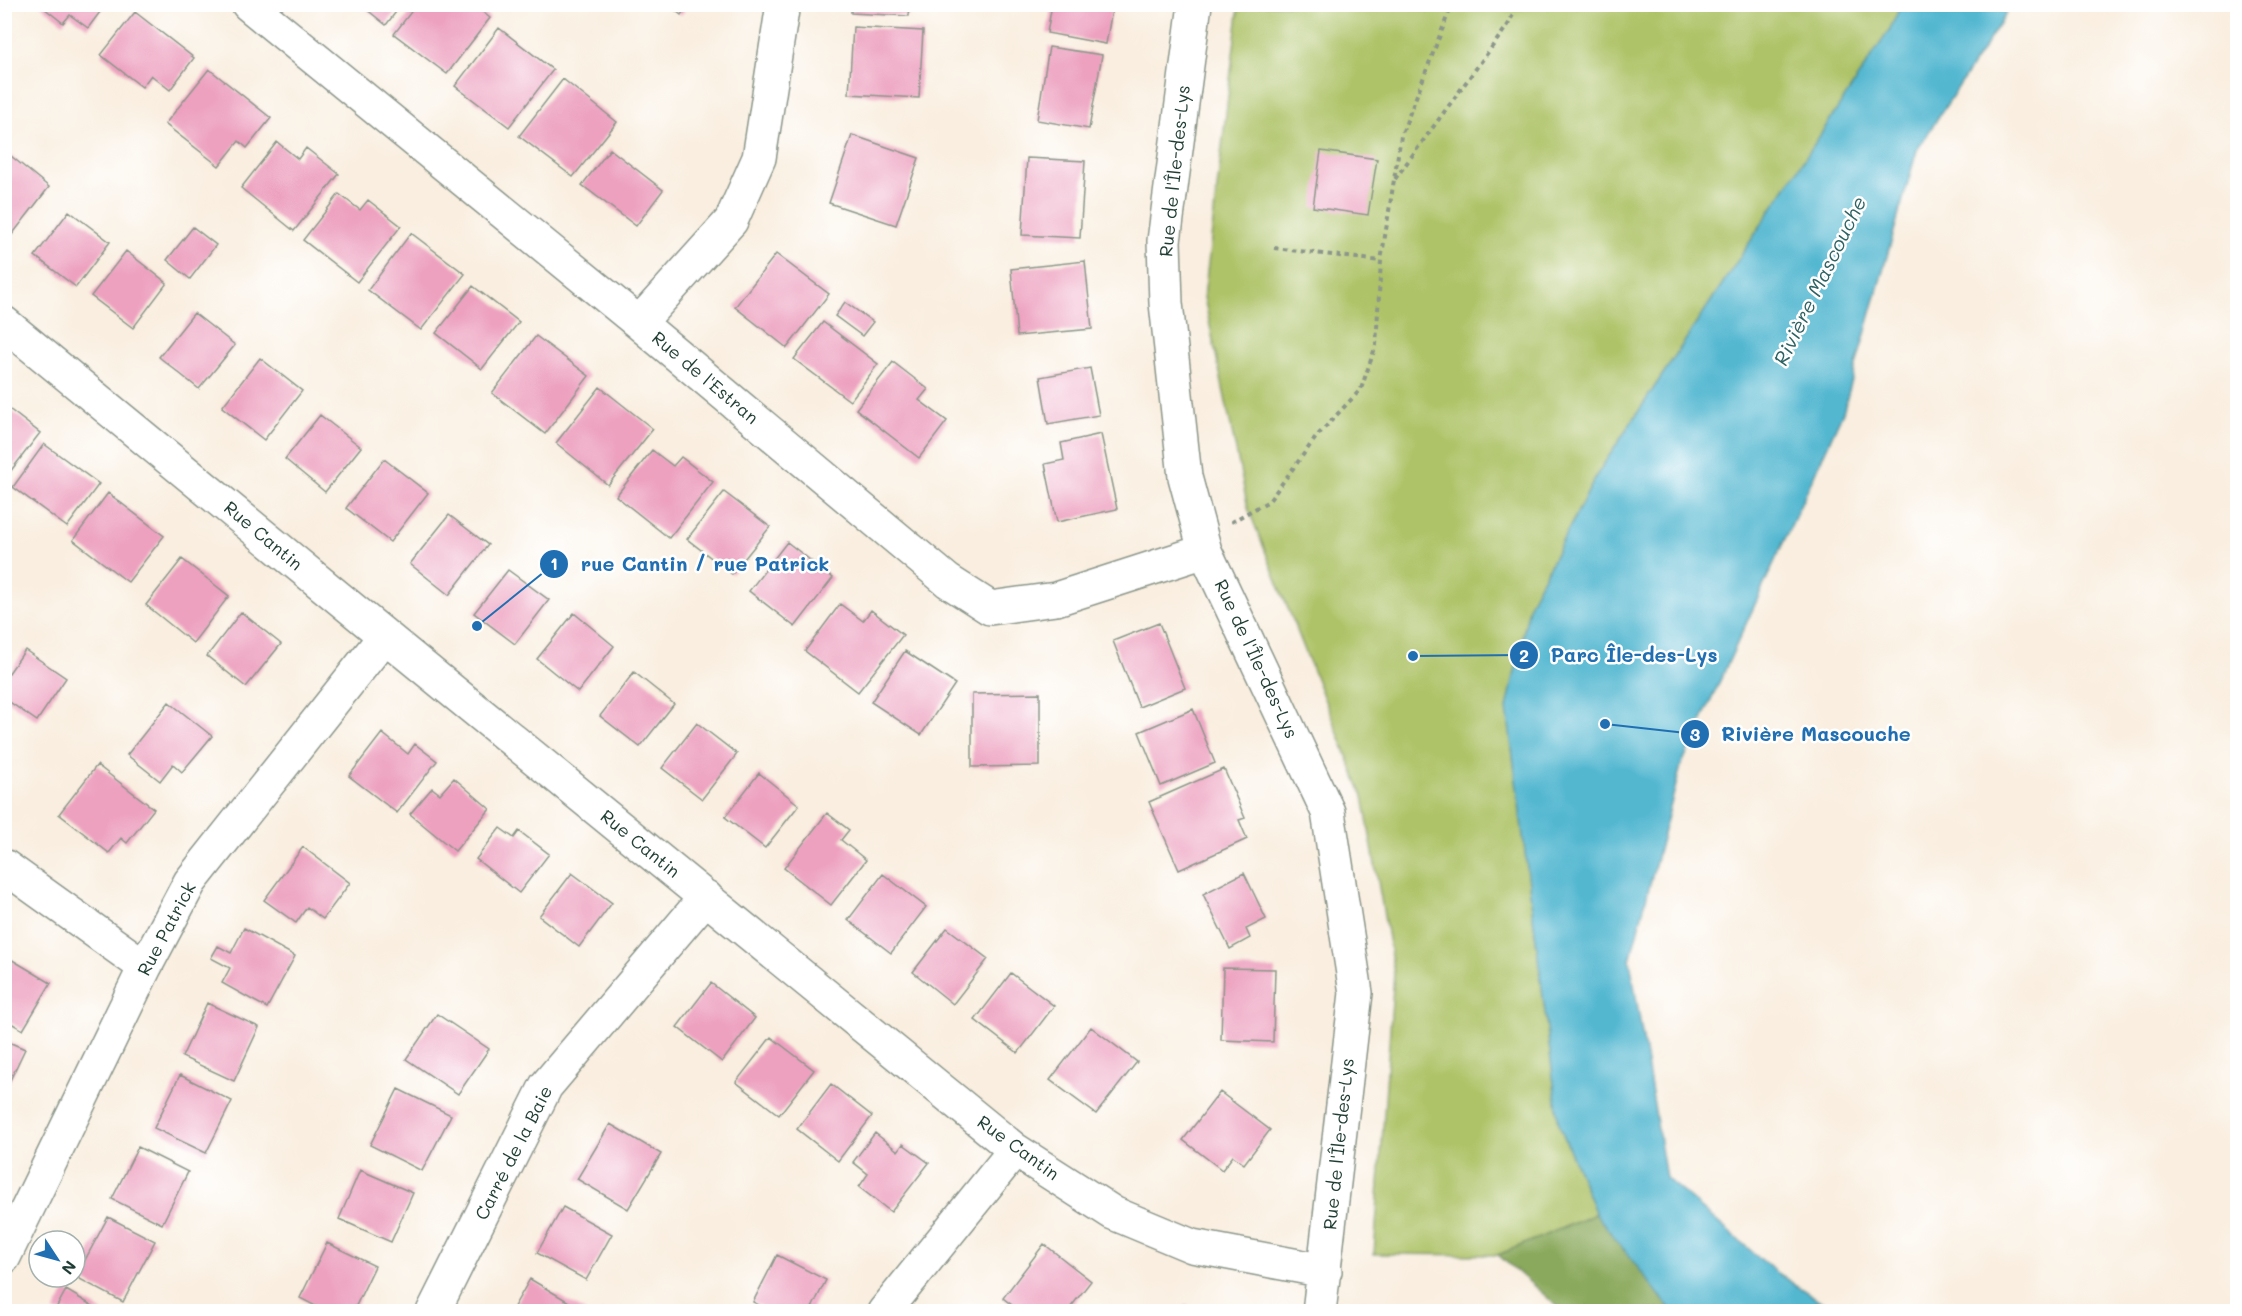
<svg xmlns="http://www.w3.org/2000/svg" width="2242" height="1316" font-family="Mali,sans-serif">
  <style>
    .green { fill: #aec367; stroke: #66804e; stroke-width: 1.5 }
    .forest { fill: #8aa95c; stroke: #547348; stroke-width: 1.5 }
    .water { fill: #52b7d0; stroke: #387a82; stroke-width: 1.5 }
    .building { fill: #eda1bf }
    .lines { fill: none; stroke-linecap: round; stroke-linejoin: round }
    .street-casing { stroke: #8c968a; stroke-width: 36 }
    .path { stroke: #8c968a; stroke-width: 4; stroke-dasharray: 4.5 4.5; stroke-linecap: butt }
    .street { stroke: #fff; stroke-width: 33 }
    .labels { text-anchor: middle; stroke-width: 5; stroke-linejoin: round; paint-order: stroke }
    .street-label { font-size: 18px; fill: #1f3d34; stroke: #fff }
    .water-label { font-size: 20px; font-style: italic; fill: #2e6263; stroke: #fff }
    .leader { fill: none; stroke: #1f6fb2; stroke-width: 2 }
    .callout-dot { fill: #1f6fb2; stroke: #fff; stroke-width: 2 }
    .mark-label { font-size: 18px; text-anchor: middle; font-weight: bold; fill: #fff }
    .callout-label { font-size: 20px; text-anchor: middle; font-weight: bold; fill: #1f6fb2; stroke: #fff; stroke-width: 5; stroke-linejoin: round; paint-order: stroke }
  </style>
  <rect width="100%" height="100%" fill="#fff"/>
  <filter id="ink" filterUnits="userSpaceOnUse"><feTurbulence type="fractalNoise" baseFrequency=".0167" numOctaves="2"/><feDisplacementMap in="SourceGraphic" scale="12" xChannelSelector="R" yChannelSelector="G"/><feConvolveMatrix kernelMatrix="1 2 1 2 8 2 1 2 1" color-interpolation-filters="sRGB"/></filter>
  <filter id="wash" filterUnits="userSpaceOnUse"><feTurbulence type="fractalNoise" baseFrequency=".008" numOctaves="4" result="noise"/><feDisplacementMap in="SourceGraphic" scale="24" xChannelSelector="R" yChannelSelector="G"/><feGaussianBlur stdDeviation="1.35" result="paint"/><feColorMatrix in="noise" values="0 0 0 0 0 0 0 0 0 0 0 0 0 0 0 0 0 1.4 0 .05"/><feComposite in="paint" operator="in"/></filter>
  <g filter="url(#wash)">
    <rect width="100%" height="100%" fill="#f9eedf"/>
    <!-- green -->
    <path class="green" d="M1394,4L1428,11L1429,4L1901,5L1890,29L1598,473L1530,603L1507,708L1559,1124L1596,1214L1498,1255L1374,1254L1394,973L1363,796L1248,508L1204,297L1239,5Z"/>
    <!-- forest -->
    <path class="forest" d="M1596,1214L1672,1311H1563L1498,1255Z"/>
    <!-- water -->
    <path class="water" d="M1901,5H2012L1917,150L1843,412L1681,766L1630,960L1666,1178L1777,1273L1836,1311H1672L1596,1214L1559,1124L1507,708L1530,603L1598,473L1890,29Z"/>
    <g id="blocks">
      <!-- building -->
      <path class="building" d="M39,4H106L88,28L70,15L63,23Z
        M360,4H402L386,25Z
        M417,4H473L490,18L447,74L394,34Z
        M667,4H689L681,15Z
        M851,4H910L909,16L851,13Z
        M1052,4H1113L1106,44L1047,33Z
        M135,12L194,58L170,90L151,75L142,87L101,55Z
        M853,27L923,31L919,98L849,94Z
        M499,28L553,70L509,127L455,86Z
        M1049,47L1102,55L1089,129L1037,120Z
        M209,69L271,118L247,148L239,141L219,166L165,124Z
        M563,79L617,122L573,177L519,136Z
        M852,135L919,158L896,225L829,203Z
        M277,142L298,159L306,148L339,174L294,231L241,188Z
        M610,149L663,190L636,226L582,185Z
        M1321,151L1377,159L1368,215L1313,207Z
        M11,156L49,187L11,236L4,231V164Z
        M1027,158L1085,161L1080,238L1022,235Z
        M339,194L360,210L368,200L401,226L357,282L303,240Z
        M69,211L110,242L76,287L35,256Z
        M193,227L216,245L190,279L167,260Z
        M411,233L465,274L421,330L368,290Z
        M126,251L167,283L133,328L91,296Z
        M776,254L829,294L787,348L735,307Z
        M1085,261L1092,329L1017,336L1011,269Z
        M473,286L519,322L482,369L436,333Z
        M845,302L873,322L862,336L835,316Z
        M194,313L235,345L199,389L159,357Z
        M823,322L878,364L850,401L794,359Z
        M536,336L589,376L545,434L492,393Z
        M260,358L302,391L264,440L222,407Z
        M893,362L928,389L919,400L947,421L919,458L856,409Z
        M1090,368L1099,415L1048,424L1040,377Z
        M600,387L653,429L608,485L556,443Z
        M4,405L40,433L6,477L4,475Z
        M320,415L361,447L325,492L285,459Z
        M1101,434L1117,509L1057,522L1045,464L1064,460L1061,443Z
        M44,444L99,484L67,527L13,487Z
        M652,450L673,466L681,457L713,482L669,538L616,496Z
        M384,459L428,493L390,542L346,508Z
        M724,492L770,527L732,574L687,539Z
        M108,493L164,536L128,582L73,540Z
        M449,515L488,545L449,595L410,564Z
        M787,542L833,578L795,627L749,591Z
        M182,559L229,596L193,643L146,605Z
        M508,570L549,600L515,644L474,613Z
        M840,604L863,621L871,610L903,635L858,692L805,651Z
        M241,612L281,644L246,687L207,656Z
        M574,613L614,646L578,692L537,659Z
        M1159,623L1185,688L1139,707L1113,641Z
        M25,650L66,678L37,721L4,698V680Z
        M905,651L955,684L921,735L871,702Z
        M634,672L674,704L640,747L600,716Z
        M1040,693V766L972,767V694Z
        M169,702L212,736L182,772L173,764L160,781L127,755Z
        M1193,709L1215,763L1161,786L1139,732Z
        M697,723L737,754L702,799L662,768Z
        M382,733L408,754L415,744L437,761L397,813L349,776Z
        M97,765L154,809L127,843L121,838L109,853L59,814Z
        M1224,769L1245,818L1239,820L1247,839L1179,870L1149,802Z
        M759,773L799,805L765,848L725,817Z
        M454,778L490,809L455,851L410,814L432,788L440,794Z
        M827,813L849,830L841,840L866,860L831,905L784,868Z
        M500,828L514,838L519,831L549,854L519,893L476,859Z
        M303,847L350,883L323,919L307,907L296,923L264,900Z
        M572,873L612,903L579,947L539,916Z
        M1244,873L1266,919L1246,929L1250,938L1230,949L1203,894Z
        M883,874L926,907L891,953L848,920Z
        M244,928L295,956L267,1008L222,983L230,968L211,958L218,946L231,953Z
        M947,928L988,959L953,1004L913,972Z
        M4,955L51,983L23,1030L4,1019Z
        M1223,968L1275,969L1273,1042L1221,1040Z
        M1011,973L1054,1006L1018,1053L975,1020Z
        M711,983L755,1018L722,1062L677,1027Z
        M207,1003L259,1027L234,1081L182,1057Z
        M437,1014L489,1049L458,1094L406,1059Z
        M1091,1027L1137,1062L1096,1114L1050,1080Z
        M771,1037L814,1070L779,1115L736,1082Z
        M4,1040L25,1049L4,1093Z
        M180,1075L232,1101L206,1153L154,1128Z
        M831,1084L872,1116L838,1161L797,1129Z
        M398,1089L451,1115L422,1171L370,1145Z
        M1220,1092L1270,1130L1244,1164L1233,1156L1222,1170L1183,1140Z
        M610,1124L661,1154L628,1209L577,1179Z
        M875,1133L898,1151L903,1144L929,1163L891,1212L859,1187L868,1174L853,1162Z
        M138,1147L188,1172L162,1224L112,1199Z
        M360,1170L413,1193L391,1242L339,1219Z
        M563,1207L612,1234L586,1280L537,1253Z
        M108,1217L155,1241L123,1302L76,1277Z
        M327,1243L375,1266L353,1312H327L300,1298Z
        M1044,1244L1091,1281L1067,1312H1021L1003,1298Z
        M777,1255L826,1280L810,1312H772L753,1302Z
        M530,1279L586,1312H511Z
        M66,1290L103,1312H54Z
        M1185,1305L1202,1311V1312H1183Z"/>
    </g>
  </g>
  <g filter="url(#ink)">
    <use href="#blocks" fill-opacity="0" stroke="#8c968a" stroke-width="1.5"/>
    <g class="lines">
      <!-- street casing -->
      <g class="street-casing">
        <path id="street" d="M248,4L639,323L948,581L990,608L1056,599L1205,551
          M1195,4L1164,241L1166,303L1185,477L1205,551L1328,812L1356,993L1319,1312
          M4,323L385,636L1015,1150L1113,1213L1192,1246L1325,1271
          M639,323L731,221L759,158L783,4
          M4,866L145,967
          M4,1257L145,967L190,882L385,636
          M433,1312L546,1086L706,897
          M884,1312L1015,1150"/>
      </g>
      <!-- path -->
      <path class="path" d="M1569,4L1578,9
        M1395,179L1508,25L1518,4
        M1274,248L1381,261
        M1231,522L1269,501L1317,436L1361,389L1376,345L1381,261L1401,136L1452,4"/>
      <!-- street -->
      <use href="#street" class="street"/>
    </g>
  </g>
  <g class="labels">
    <!-- street labels -->
    <g class="street-label">
      <text transform="translate(1175 171) rotate(-84)" y="6">Rue de l'Île-des-Lys</text>
      <text transform="translate(705 378) rotate(40)" y="6">Rue de l'Estran</text>
      <text transform="translate(263 536) rotate(40)" y="6">Rue Cantin</text>
      <text transform="translate(1256 659) rotate(65)" y="6">Rue de l'Île-des-Lys</text>
      <text transform="translate(640 844) rotate(39)" y="6">Rue Cantin</text>
      <text transform="translate(167 929) rotate(-62)" y="6">Rue Patrick</text>
      <text transform="translate(1339 1144) rotate(-84)" y="6">Rue de l'Île-des-Lys</text>
      <text transform="translate(1018 1148) rotate(36)" y="6">Rue Cantin</text>
      <text transform="translate(514 1153) rotate(-63)" y="6">Carré de la Baie</text>
    </g>
    <!-- water labels -->
    <g class="water-label">
      <text transform="translate(1820 281) rotate(-64)" y="7">Rivière Mascouche</text>
    </g>
  </g>
  <!-- callouts -->
  <path class="leader" d="M477 626L554 564M1413 656L1524 655M1605 724L1695 734"/>
  <g class="callout-dot">
    <circle cx="477" cy="626" r="6"/>
    <circle cx="1413" cy="656" r="6"/>
    <circle cx="1605" cy="724" r="6"/>
    <circle cx="554" cy="564" r="15"/>
    <circle cx="1524" cy="655" r="15"/>
    <circle cx="1695" cy="734" r="15"/>
  </g>
  <g class="mark-label">
    <text x="554" y="570">1</text>
    <text x="1524" y="662">2</text>
    <text x="1695" y="741">3</text>
  </g>
  <g class="callout-label">
    <text x="705" y="571">rue Cantin / rue Patrick</text>
    <text x="1634" y="662">Parc Île-des-Lys</text>
    <text x="1816" y="741">Rivière Mascouche</text>
  </g>
  <!-- margin -->
  <rect width="2242" height="1316" fill="none" stroke="#fff" stroke-width="24"/>
  <!-- north arrow -->
  <g transform="translate(57 1259) rotate(126)"><circle r="28" fill="#ffffff" stroke="#a5b1ae" stroke-width="1.5"/>
  <path d="M0-4.5L10 22L0 15L-10 22Z" fill="#1f6fb2"/>
  <text y="-9" font-size="16" font-weight="bold" text-anchor="middle" fill="#1f3d34">N</text>
  </g>
</svg>
